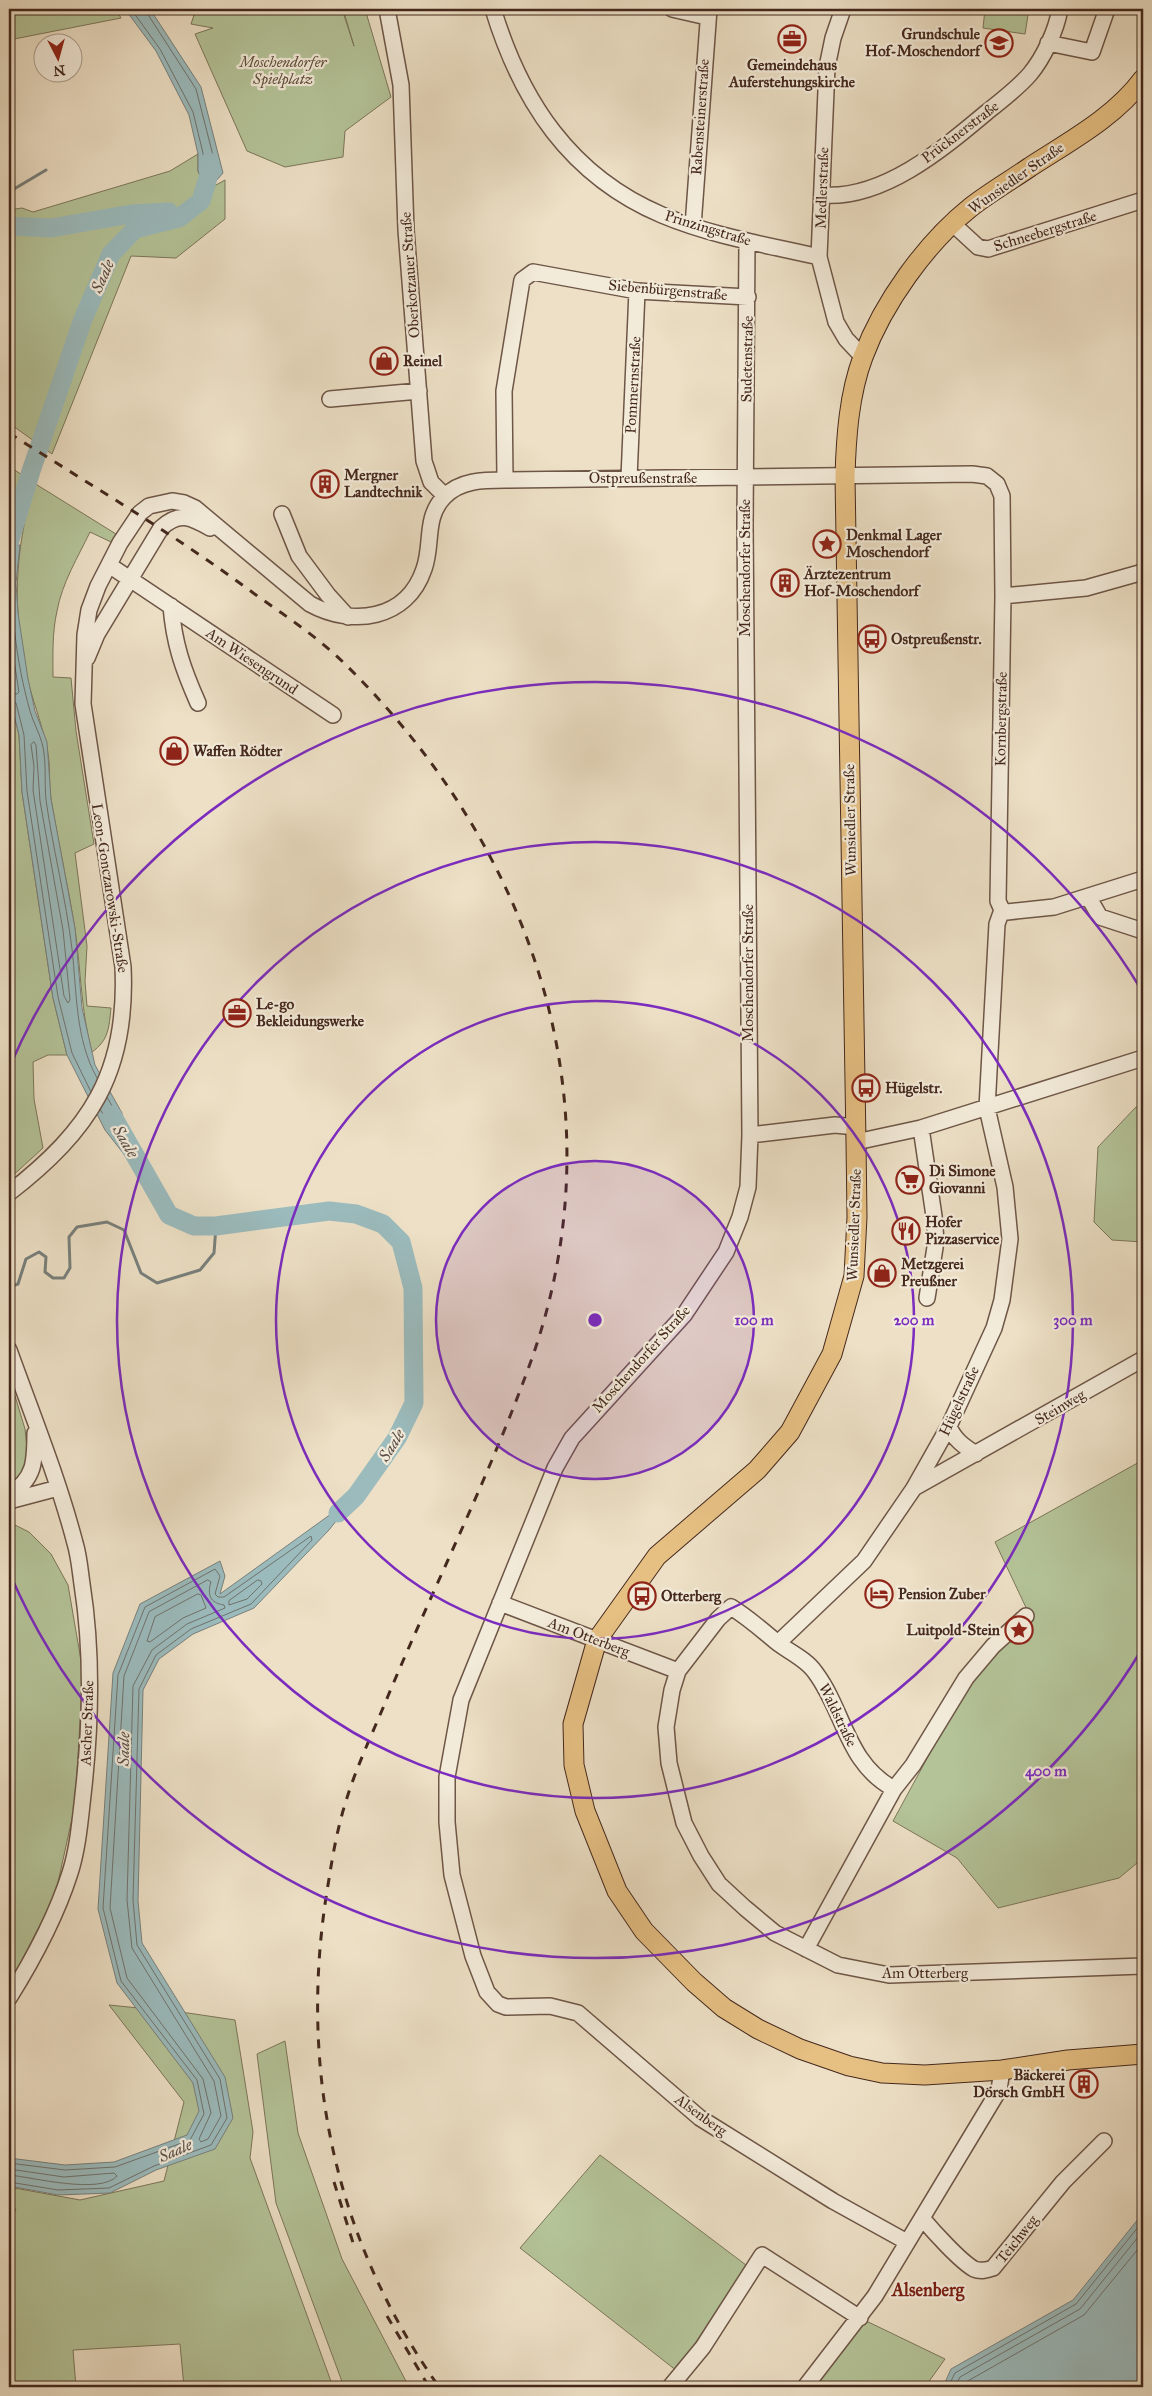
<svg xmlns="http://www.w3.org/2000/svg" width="1152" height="2396" font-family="'IM FELL Great Primer',serif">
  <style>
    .green { fill: #b4c398; stroke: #7c765a }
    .water { fill: #9bbbbd; stroke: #78807d }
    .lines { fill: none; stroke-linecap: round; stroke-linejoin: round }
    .shore { stroke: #70726d; stroke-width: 1 }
    .stream { stroke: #78807d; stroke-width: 3 }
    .river { stroke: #9bbbbd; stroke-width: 19 }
    .minor-casing { stroke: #6e5647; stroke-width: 18 }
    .major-casing { stroke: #44281d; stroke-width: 21 }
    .minor { stroke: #f3ebda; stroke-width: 15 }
    .major { stroke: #e6c083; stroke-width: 19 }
    .rail { stroke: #44281d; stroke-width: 3; stroke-dasharray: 9 9; stroke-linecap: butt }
    .ring { fill: none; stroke: #7b2cbf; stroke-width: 2.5 }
    .labels { text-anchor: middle; stroke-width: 4.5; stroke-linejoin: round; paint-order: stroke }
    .poi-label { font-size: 15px; font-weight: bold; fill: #44281d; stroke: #f3ebda; text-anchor: start }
    .park-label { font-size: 15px; font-style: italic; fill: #604f3c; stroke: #f3ebda }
    .street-label { font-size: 15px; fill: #44281d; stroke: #f3ebda }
    .water-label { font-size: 16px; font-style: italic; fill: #5a4d45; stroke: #f3ebda }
    .quarter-label { font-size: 18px; font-weight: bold; fill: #7a1f14; stroke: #f3ebda }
    .centre { fill: #7b2cbf; stroke: #f3ebda; stroke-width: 2.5 }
    .ring-label { font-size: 15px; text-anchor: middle; font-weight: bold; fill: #7b2cbf; stroke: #f3ebda; stroke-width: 4.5; stroke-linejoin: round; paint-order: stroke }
  </style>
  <rect width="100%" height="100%" fill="#ede0c6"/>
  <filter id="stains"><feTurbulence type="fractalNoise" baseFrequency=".004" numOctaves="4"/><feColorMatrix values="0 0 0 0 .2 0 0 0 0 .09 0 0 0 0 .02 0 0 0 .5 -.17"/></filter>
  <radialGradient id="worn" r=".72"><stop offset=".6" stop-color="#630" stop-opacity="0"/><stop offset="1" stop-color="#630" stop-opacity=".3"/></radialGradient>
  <!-- green -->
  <path class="green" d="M9,9H116L121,18L9,40Z
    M196,9H342L354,46L343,9H365L391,97L345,131L343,157L285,167L247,151L195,34L213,28L191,24Z
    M985,9H1029L1025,34L983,28Z
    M198,154V171L207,190L225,180V219L176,258L131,256L52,454L9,423V210L22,208L33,212L170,171Z
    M9,466L22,475L9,519Z
    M34,483L116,534L111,542L90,532C78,557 62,583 57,611C52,633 53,655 53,677L71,678L76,731L94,844L75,853L87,946L85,981L87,1006L111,1008C109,1027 109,1040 92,1052C81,1012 81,971 75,929C68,885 58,842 51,799C49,786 50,774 49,761C47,738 34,705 28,681C12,608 14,555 34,483Z
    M9,695L19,735L22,792L53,998L67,1055H48L33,1062L34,1099L43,1148L9,1179Z
    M1136,1107L1143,1108V1242L1112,1240L1094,1222L1098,1147Z
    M9,1376L25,1429L29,1468L9,1488Z
    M1143,1460V1858L1119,1878L998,1908L957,1858L893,1821L961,1696L1030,1616L995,1542Z
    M9,1522L29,1532L51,1554L68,1585L83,1672L75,1805L55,1896L9,1985Z
    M109,2005L188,2013L235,2020L253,2132L250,2158L333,2387H184L180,2344L73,2350L76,2387H9V2222L16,2209L9,2211V2187L80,2200L164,2181L184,2102Z
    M285,2041L298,2133L342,2259L409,2387H344L276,2203L257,2054Z
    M600,2155L746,2265L677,2371L520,2248Z
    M860,2318L945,2359L925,2387H805Z"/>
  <!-- water -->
  <path class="water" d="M125,9H150L201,87L223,173L207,191L198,171V154L189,115L156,51Z
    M20,545L16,583L18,613L28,679L35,711L47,742L51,799L75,928L82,1008L95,1065L122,1113L127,1158L105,1130L67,1055L53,998L22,792L19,735L9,695V547Z
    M356,1496L329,1530L254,1608L193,1634L159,1659L143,1690L138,1901L142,1943L225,2077L233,2118L215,2149L156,2170L110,2193L58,2195L9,2186V2158L65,2165L114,2162L187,2135L199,2111L193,2083L117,1983L98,1909L113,1673L140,1604L220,1561L225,1576L220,1594Z
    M1143,2213V2387H943L951,2369L1073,2300Z"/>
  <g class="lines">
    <!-- shore -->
    <path class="shore" d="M131,9L160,49L193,112L203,153V170L207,178L210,179L217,171L196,89L147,13L146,9
      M9,552L14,554C9,606 16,661 30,711C33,722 39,732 42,743C47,761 44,781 46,800C53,850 66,899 72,949C77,992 75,1039 97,1078
      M9,629L19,692L17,694L9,693
      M9,699L16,703L24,735L27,791L58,997L72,1053L91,1092
      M34,742L36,745L40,801L63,930L70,1000L68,1003L64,996L33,790L34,766L31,745Z
      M100,1109L115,1134H118L117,1115L107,1097
      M208,1580L211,1582C207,1595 210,1603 224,1605L225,1608L187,1624L152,1650L133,1686L127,1900L132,1948L214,2081L221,2116L208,2139L201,2142L199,2139L211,2113L203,2079L127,1978L110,1908L124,1676L149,1612Z
      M258,1580L261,1581L262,1584L247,1599L229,1605V1601Z
      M198,1594L201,1595L206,1608L183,1618L150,1642L147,1641L155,1617Z
      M9,2163L65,2170L115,2167L190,2140L204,2114L197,2080L121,1981L103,1908L118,1675L145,1607L215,1569L220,1576L215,1594L218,1597H224L311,1536L312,1540L251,1604L191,1629L156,1655L139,1689L133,1900L137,1945L220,2079L227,2118L211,2145L154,2166L109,2188L58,2190L9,2182
      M9,2169L64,2177L114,2173L117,2176C100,2195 32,2177 9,2175
      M948,2387L955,2373L1076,2304L1143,2221
      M955,2387L960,2377L1080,2309L1143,2231
      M963,2387L966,2382L1084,2315L1143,2243"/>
    <!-- stream -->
    <path class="stream" d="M9,192L46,170
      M9,1287L18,1284L26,1259L39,1252L46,1257L45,1272L53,1278H64L70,1268L69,1237L77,1227L107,1222L124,1230L141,1273L157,1283L200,1270L214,1253L216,1226"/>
    <!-- river -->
    <path class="river" d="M9,226L51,228L131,214L169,212
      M9,543L31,471L83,319L111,254L135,229L179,218L201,201L211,168L209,162
      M112,1115L169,1215L194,1226H216L329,1211L356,1214L383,1224L401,1242L413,1288L414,1403L397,1438L356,1496L338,1513"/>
    <!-- minor casing -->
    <g class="minor-casing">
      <path id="minor" d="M387,9L401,85L406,230L424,461L431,482L445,496
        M493,9C521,101 570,176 662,215C712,236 767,245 819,257
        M672,9L707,17
        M843,9L833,38L827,67L819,257L836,322L846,339L863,357
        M1048,43L1092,52L1107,9
        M822,195C883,200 944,148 987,112C1002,100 1018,88 1030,74C1044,57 1056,31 1060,9
        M953,224L978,247L988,249L1143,200
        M693,226L709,9
        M747,241L745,524L750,1135L748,1187L740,1217L726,1252L684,1315L572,1438L555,1468L461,1700L447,1777V1822L452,1875L473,1956L487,1992L498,2004L506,2007L550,2006L578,2013L700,2118L833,2201L907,2242
        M330,399L419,391
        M629,478L637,291
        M505,480L504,391L522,280L533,272L637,291L748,297
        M282,514L299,556L328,595L348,617
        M109,565L333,715
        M1003,596L1086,588L1143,572
        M171,606C174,644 183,669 198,703
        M87,658L97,634L161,528C179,511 191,517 210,528
        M1089,898L1100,917L1143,931
        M1002,910L1007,912L1054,907L1143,879
        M921,1128L934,1216L936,1241L927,1298
        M750,1135L835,1125L856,1127
        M856,1142L921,1128L1143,1058
        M9,1193C90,1130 128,1073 123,967L83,704L85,635L89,610L98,586L120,543L140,513L149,506L172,501L184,503L195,508L310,604C352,627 407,620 424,569C433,544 424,518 444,497C460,480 484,480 505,480L972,474L987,476L997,484L1002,496L1003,596L998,901L1002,910
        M9,1350C32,1414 58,1478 75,1543C79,1556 80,1570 82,1584C93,1654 91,1725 83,1795C80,1821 78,1848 70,1873C56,1917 34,1958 9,1998
        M949,1426C953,1439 965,1447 976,1454
        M914,1488L1143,1359
        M9,1494C35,1480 35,1460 35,1433
        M9,1501L58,1488
        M500,1603L678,1671
        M778,1643L864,1561L914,1488L949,1426L994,1328L1002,1300L1010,1239L1005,1187L987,1108L997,924L1002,910
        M894,1789C846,1763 845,1712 815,1672C807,1660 790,1652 779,1644C763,1631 749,1618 731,1607L718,1619L678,1671L672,1690L666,1727L669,1763L684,1823L701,1856L719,1884L745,1908L775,1933L838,1965L889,1975L1143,1966
        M806,1949L894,1789L913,1765L966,1678L993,1646L1026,1616
        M922,2218C933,2231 960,2261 974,2269C981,2272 987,2270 993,2268L1063,2182L1104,2141
        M670,2387L703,2347L762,2255L860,2318
        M805,2387L875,2296L999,2090L1002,2070"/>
    </g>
    <!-- major casing -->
    <g class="major-casing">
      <path id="major" d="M1143,79C1115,117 1070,141 1030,167C1011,180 989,193 971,207C926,243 883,303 863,357C849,394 846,438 845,477L856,1142L857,1217L854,1276L832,1354L790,1432L757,1470L657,1556L597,1640L573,1724L574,1765L585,1811L617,1891L644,1931L694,1982L724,2008L758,2029L800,2049L849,2066L882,2073L925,2075L1002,2070L1068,2060L1143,2054"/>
    </g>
    <!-- minor -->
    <use href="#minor" class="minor"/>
    <!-- major -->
    <use href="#major" class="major"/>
    <!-- rail -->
    <path class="rail" d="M9,433C92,486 177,536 256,595C287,617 319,638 346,665C533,849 622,1106 531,1361C490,1475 435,1584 388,1696C374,1730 357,1765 346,1801C338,1826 333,1853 329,1879C297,2061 332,2236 439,2387
      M334,2182L354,2246
      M387,2316L429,2387"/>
  </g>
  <!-- distance rings -->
  <circle cx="595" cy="1320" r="159" fill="#7b2cbf" fill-opacity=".12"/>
  <g class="ring">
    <circle cx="595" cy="1320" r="159"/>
    <circle cx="595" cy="1320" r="319"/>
    <circle cx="595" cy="1320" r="478"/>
    <path d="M1142 1649A638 638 0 0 1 10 1574M10 1066A638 638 0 0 1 1142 991"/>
  </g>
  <!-- icons -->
  <defs>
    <g id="office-ring" transform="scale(1.4375)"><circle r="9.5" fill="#f3ebda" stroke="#8f2418" stroke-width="1.5"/><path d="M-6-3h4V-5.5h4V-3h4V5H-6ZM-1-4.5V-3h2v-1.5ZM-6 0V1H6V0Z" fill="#8f2418"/></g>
    <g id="school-ring" transform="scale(1.4375)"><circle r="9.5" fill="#f3ebda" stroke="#8f2418" stroke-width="1.5"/><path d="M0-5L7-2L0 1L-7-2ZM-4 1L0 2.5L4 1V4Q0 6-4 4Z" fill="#8f2418"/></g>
    <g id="shop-ring" transform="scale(1.4375)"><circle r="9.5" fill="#f3ebda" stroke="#8f2418" stroke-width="1.5"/><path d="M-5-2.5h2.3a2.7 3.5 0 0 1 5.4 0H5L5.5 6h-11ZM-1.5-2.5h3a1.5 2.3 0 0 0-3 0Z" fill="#8f2418"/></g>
    <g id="building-ring" transform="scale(1.4375)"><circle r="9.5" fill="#f3ebda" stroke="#8f2418" stroke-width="1.5"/><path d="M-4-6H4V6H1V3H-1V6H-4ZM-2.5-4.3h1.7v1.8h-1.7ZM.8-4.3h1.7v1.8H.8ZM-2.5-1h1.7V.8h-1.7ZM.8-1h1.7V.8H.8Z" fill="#8f2418"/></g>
    <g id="sight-ring" transform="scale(1.4375)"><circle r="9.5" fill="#f3ebda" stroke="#8f2418" stroke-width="1.5"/><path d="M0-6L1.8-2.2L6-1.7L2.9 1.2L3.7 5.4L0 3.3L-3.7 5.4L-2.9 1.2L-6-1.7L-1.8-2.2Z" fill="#8f2418"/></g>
    <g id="bus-ring" transform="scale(1.4375)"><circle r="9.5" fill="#f3ebda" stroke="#8f2418" stroke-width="1.5"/><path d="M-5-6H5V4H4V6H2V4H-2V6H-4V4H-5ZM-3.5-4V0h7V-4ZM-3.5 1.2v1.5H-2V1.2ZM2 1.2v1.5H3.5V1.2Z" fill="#8f2418"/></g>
    <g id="supermarket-ring" transform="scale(1.4375)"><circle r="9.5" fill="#f3ebda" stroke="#8f2418" stroke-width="1.5"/><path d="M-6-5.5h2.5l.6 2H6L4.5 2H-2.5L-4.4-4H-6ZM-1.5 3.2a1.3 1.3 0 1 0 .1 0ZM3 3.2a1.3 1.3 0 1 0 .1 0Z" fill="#8f2418"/></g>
    <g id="restaurant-ring" transform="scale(1.4375)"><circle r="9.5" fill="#f3ebda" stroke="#8f2418" stroke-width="1.5"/><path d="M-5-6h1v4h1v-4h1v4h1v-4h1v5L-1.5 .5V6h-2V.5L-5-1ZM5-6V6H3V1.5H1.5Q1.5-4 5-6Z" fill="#8f2418"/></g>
    <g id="hotel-ring" transform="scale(1.4375)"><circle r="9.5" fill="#f3ebda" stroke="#8f2418" stroke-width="1.5"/><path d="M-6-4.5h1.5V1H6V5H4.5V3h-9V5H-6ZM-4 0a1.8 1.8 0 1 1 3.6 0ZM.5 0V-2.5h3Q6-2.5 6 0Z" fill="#8f2418"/></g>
  </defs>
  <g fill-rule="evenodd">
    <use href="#office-ring" x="792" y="39"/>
    <use href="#school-ring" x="999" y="43"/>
    <use href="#shop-ring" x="384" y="361"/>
    <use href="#building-ring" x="325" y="484"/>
    <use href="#sight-ring" x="827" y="544"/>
    <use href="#building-ring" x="785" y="583"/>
    <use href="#bus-ring" x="872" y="639"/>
    <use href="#shop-ring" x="174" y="751"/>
    <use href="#office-ring" x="237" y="1013"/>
    <use href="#bus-ring" x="866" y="1088"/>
    <use href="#supermarket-ring" x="910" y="1180"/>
    <use href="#restaurant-ring" x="906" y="1231"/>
    <use href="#shop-ring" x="882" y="1273"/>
    <use href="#hotel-ring" x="879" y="1594"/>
    <use href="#bus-ring" x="642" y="1596"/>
    <use href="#sight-ring" x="1019" y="1630"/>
    <use href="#building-ring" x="1084" y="2084"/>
  </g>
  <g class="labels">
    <!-- poi labels -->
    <g class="poi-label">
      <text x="980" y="39" text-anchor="end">Grundschule<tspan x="980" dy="17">Hof-Moschendorf</tspan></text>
      <text x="792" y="70" text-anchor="middle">Gemeindehaus<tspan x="792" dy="17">Auferstehungskirche</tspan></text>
      <text x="403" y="366">Reinel</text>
      <text x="344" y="480">Mergner<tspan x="344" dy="17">Landtechnik</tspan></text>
      <text x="846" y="540">Denkmal Lager<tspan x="846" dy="17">Moschendorf</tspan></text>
      <text x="804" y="579">Ärztezentrum<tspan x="804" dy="17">Hof-Moschendorf</tspan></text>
      <text x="891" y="644">Ostpreußenstr.</text>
      <text x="193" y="756">Waffen Rödter</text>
      <text x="256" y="1009">Le-go<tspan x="256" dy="17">Bekleidungswerke</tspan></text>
      <text x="885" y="1093">Hügelstr.</text>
      <text x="929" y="1176">Di Simone<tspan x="929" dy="17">Giovanni</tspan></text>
      <text x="925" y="1227">Hofer<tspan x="925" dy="17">Pizzaservice</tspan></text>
      <text x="901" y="1269">Metzgerei<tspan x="901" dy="17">Preußner</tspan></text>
      <text x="898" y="1599">Pension Zuber</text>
      <text x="661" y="1601">Otterberg</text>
      <text x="1000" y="1635" text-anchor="end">Luitpold-Stein</text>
      <text x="1065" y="2080" text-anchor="end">Bäckerei<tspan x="1065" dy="17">Dörsch GmbH</tspan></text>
    </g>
    <!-- park labels -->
    <g class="park-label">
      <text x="283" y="67">Moschendorfer<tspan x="283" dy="17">Spielplatz</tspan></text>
    </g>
    <!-- street labels -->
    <g class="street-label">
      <text transform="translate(700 117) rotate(-86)" y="5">Rabensteinerstraße</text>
      <text transform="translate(960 132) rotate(-37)" y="5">Prücknerstraße</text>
      <text transform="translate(1016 178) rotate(-35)" y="5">Wunsiedler Straße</text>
      <text transform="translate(822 188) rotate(-88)" y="5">Medlerstraße</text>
      <text transform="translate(708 228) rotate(17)" y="5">Prinzingstraße</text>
      <text transform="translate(1045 231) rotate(-17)" y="5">Schneebergstraße</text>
      <text transform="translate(410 275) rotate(-94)" y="5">Oberkotzauer Straße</text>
      <text transform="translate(668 290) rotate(5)" y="5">Siebenbürgenstraße</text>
      <text transform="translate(747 359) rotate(-89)" y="5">Sudetenstraße</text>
      <text transform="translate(633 385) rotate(-87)" y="5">Pommernstraße</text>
      <text x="643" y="483">Ostpreußenstraße</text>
      <text transform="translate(745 568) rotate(-90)" y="5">Moschendorfer Straße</text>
      <text transform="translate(252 661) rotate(34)" y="5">Am Wiesengrund</text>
      <text transform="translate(1001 719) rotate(-89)" y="5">Kornbergstraße</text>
      <text transform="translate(850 820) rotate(-91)" y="5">Wunsiedler Straße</text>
      <text transform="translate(110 888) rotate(81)" y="5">Leon-Gonczarowski-Straße</text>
      <text transform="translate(748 973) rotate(-90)" y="5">Moschendorfer Straße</text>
      <text transform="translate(854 1225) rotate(-88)" y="5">Wunsiedler Straße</text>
      <text transform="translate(641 1359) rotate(-48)" y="5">Moschendorfer Straße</text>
      <text transform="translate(959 1401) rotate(-65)" y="5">Hügelstraße</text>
      <text transform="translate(1060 1407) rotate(-30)" y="5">Steinweg</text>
      <text transform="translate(589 1637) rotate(21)" y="5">Am Otterberg</text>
      <text transform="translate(838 1715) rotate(64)" y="5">Waldstraße</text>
      <text transform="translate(87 1723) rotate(-88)" y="5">Ascher Straße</text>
      <text x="925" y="1978">Am Otterberg</text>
      <text transform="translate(701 2115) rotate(36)" y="5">Alsenberg</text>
      <text transform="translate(1017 2239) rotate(-51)" y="5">Teichweg</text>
    </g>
    <!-- water labels -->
    <g class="water-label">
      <text transform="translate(102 276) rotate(-66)" y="6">Saale</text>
      <text transform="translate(126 1141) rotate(60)" y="6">Saale</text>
      <text transform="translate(391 1445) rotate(-58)" y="6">Saale</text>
      <text transform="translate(123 1749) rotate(-89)" y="6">Saale</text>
      <text transform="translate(175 2150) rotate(-24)" y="6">Saale</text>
    </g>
    <!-- quarter labels -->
    <g class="quarter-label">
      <text x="928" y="2296">Alsenberg</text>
    </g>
  </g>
  <circle cx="595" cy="1320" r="8" class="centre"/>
  <g class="ring-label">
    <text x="754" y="1325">100 m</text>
    <text x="914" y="1325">200 m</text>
    <text x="1073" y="1325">300 m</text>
    <text x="1046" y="1776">400 m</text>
  </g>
  <!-- margin -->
  <rect width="1152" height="2396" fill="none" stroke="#ede0c6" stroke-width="30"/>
  <rect x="10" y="10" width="1132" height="2376" fill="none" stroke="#44281d" stroke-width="2.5"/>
  <rect x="15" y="15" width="1122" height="2366" fill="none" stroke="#44281d"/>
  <!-- north arrow -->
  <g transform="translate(58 58) rotate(174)"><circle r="24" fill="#f3ebda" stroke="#ad9d8e"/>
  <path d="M0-4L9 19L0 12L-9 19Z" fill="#8f2418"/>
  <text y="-8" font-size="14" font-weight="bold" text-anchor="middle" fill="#44281d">N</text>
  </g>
  <rect width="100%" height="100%" filter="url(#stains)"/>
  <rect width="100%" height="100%" fill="url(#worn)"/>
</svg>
